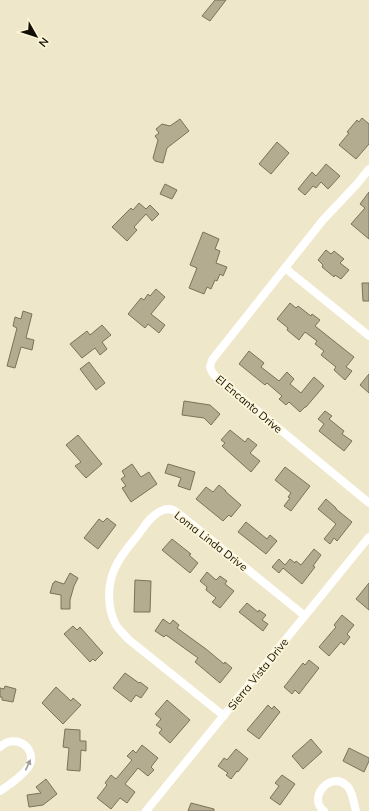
<svg xmlns="http://www.w3.org/2000/svg" width="369" height="811" font-family="Mulish,sans-serif">
  <style>
    .building { fill: #b4ac90; stroke: #7a7358 }
    .lines { fill: none; stroke-linecap: round; stroke-linejoin: round }
    .minor { stroke: #fff; stroke-width: 8 }
    .oneway { fill: #a09f9b }
    .labels { text-anchor: middle; stroke-width: 3.5; stroke-linejoin: round; paint-order: stroke }
    .street-label { font-size: 11px; fill: #121006; stroke: #fdf5d7 }
  </style>
  <rect width="100%" height="100%" fill="#efe7ca"/>
  <!-- building -->
  <path class="building" d="M215,0H226L210,21L202,16Z
    M362,118L369,124V144L356,159L339,145L349,133L347,132L357,120L359,122Z
    M180,119L189,131L167,148L163,163L155,161L153,158L158,140L155,136L159,133L156,129L162,124L170,126Z
    M277,142L289,153L271,174L259,164Z
    M326,164L340,176L328,189L321,182L316,188L313,186L305,195L298,189L312,172L316,176Z
    M165,184L177,190L172,199L160,194Z
    M369,192V239L351,224L365,208L360,204Z
    M139,203L146,209L150,205L159,214L152,221L146,214L134,227L137,230L127,241L112,227L131,208L133,210Z
    M203,232L219,239L215,249L220,251L216,263L227,267L223,276L220,274L217,281L215,280L211,289L207,287L204,294L189,288L197,268L190,265Z
    M326,250L331,254L334,251L344,259L340,263L349,270L341,279L335,275L334,277L322,267L323,265L318,260Z
    M362,283H369V301H363Z
    M156,289L165,297L151,314L165,325L159,333L148,324L145,328L128,314L141,298L144,300L148,294L150,296Z
    M290,303L296,308L298,306L311,316L312,314L320,320L315,326L354,357L346,367L352,371L345,380L334,370L336,367L321,355L324,351L315,344L317,341L305,332L299,340L287,330L288,328L277,319Z
    M23,311L32,314L26,338L34,340L32,350L21,347L15,368L7,366L17,328L13,326L15,317L21,319Z
    M102,325L111,335L102,342L107,349L100,355L95,348L82,358L70,344L87,331L90,335Z
    M249,351L264,363L261,367L279,381L287,372L294,379L290,384L301,393L314,377L324,386L306,407H305L300,412L289,402L286,405L279,399L282,396L267,383L265,385L239,364Z
    M89,362L105,383L96,390L80,369Z
    M369,374V393L360,385Z
    M184,401L210,405L220,414L211,425L204,418L182,415Z
    M325,411L332,416L329,419L344,431L342,434L352,441L344,451L319,431L324,424L318,419Z
    M230,430L245,442L248,438L257,445L250,453L260,461L251,472L222,446L225,443L221,440Z
    M78,435L102,464L86,478L75,466L81,462L66,445Z
    M132,464L141,477L149,472L157,484L131,502L122,488L126,486L121,479L125,476L122,471Z
    M168,464L195,472L190,490L178,486L181,478L165,473Z
    M285,467L310,486L291,511L284,506L290,498L288,497L291,493L275,480Z
    M219,485L226,491H225L241,505L231,517L229,515L223,521L196,499L206,487L213,492Z
    M326,499L336,508V509L352,522L337,541L334,538L330,544L324,539L336,524L318,509Z
    M107,518L116,525L98,549L84,538L99,519L103,522Z
    M246,522L267,539L270,535L277,541L266,554L238,532Z
    M172,539L191,554L189,555L198,563L190,573L162,550Z
    M314,549L321,555L313,566L315,567L302,584L283,568L279,573L272,567L279,559L285,565L290,559L295,563L296,561L301,565Z
    M207,572L216,580L220,576L227,581L225,584L234,591L220,608L212,602L216,598L206,590L207,587L200,581Z
    M70,573L78,578L74,586L70,600V609H61V595L50,593L53,583H54L55,581L64,584Z
    M135,580L151,581L150,612H134Z
    M369,583V610L356,599Z
    M247,603L258,612L259,610L266,615L262,620L268,624L263,631L239,612Z
    M342,615L354,625L347,634L350,637L344,645L341,642L329,656L319,647L336,627L334,625Z
    M163,619L170,624L173,620L179,625L177,628L206,649L224,664L225,662L232,668L220,683L195,662L198,658L166,635L164,637L155,631Z
    M73,626L77,630L80,627L103,653L95,661L93,659L90,662L64,634Z
    M309,660L319,668L299,694L295,690L292,694L284,687L303,663L305,665Z
    M125,673L139,683L140,682L148,688L141,698L136,695L131,702L113,688Z
    M5,686L16,689L13,702L2,700V697H0V688L4,689Z
    M56,687L71,701L73,698L81,705L63,724L42,703Z
    M167,700L190,720L170,743L159,733L162,729L156,725L161,719L155,714Z
    M268,705L272,709L274,706L280,712L259,739L247,730Z
    M65,729L80,730V741H86V751L81,750L80,771L67,770L69,748L63,747Z
    M311,739L322,752L303,769L292,756Z
    M142,745L158,758L151,767L154,770L148,776L138,768L125,784L135,792L127,803L120,798L111,809L97,798L107,785L105,783L111,775L116,779L132,760L127,756L133,750L136,753Z
    M349,748L369,758V761L364,772L343,761Z
    M236,749L248,759L238,772L237,771L231,779L226,775L228,773L218,766L224,758L227,760Z
    M282,775L295,784L280,805L270,798L279,786L275,783Z
    M46,779L57,794L43,805L29,807L27,795L41,793L36,787Z
    M191,803L214,809V811H188Z"/>
  <g class="lines">
    <!-- minor -->
    <path class="minor" d="M369,169L357,184L323,220L212,360L210,367L212,372L215,376L369,503
      M285,268L369,336
      M224,716L128,639C124,634 119,630 116,625C107,608 107,585 115,568C120,556 130,545 138,535C144,527 151,515 161,511C167,508 173,509 178,513L305,616
      M0,747C16,732 38,749 29,766C23,776 9,785 0,791
      M146,811L369,537
      M324,811C307,798 330,771 346,785C352,789 354,804 356,811"/>
  </g>
  <!-- one-way arrows -->
  <defs><path id="oneway-solid" d="M-6-.8H1V-3.2L6.5 0L1 3.2V.8H-6Z"/></defs>
  <use class="oneway" href="#oneway-solid" transform="translate(28 765) rotate(-65)"/>
  <g class="labels">
    <!-- street labels -->
    <g class="street-label">
      <text transform="translate(249 404) rotate(40)" y="4">El Encanto Drive</text>
      <text transform="translate(211 541) rotate(38)" y="4">Loma Linda Drive</text>
      <text transform="translate(258 674) rotate(-51)" y="4">Sierra Vista Drive</text>
    </g>
  </g>
  <!-- north arrow -->
  <g transform="translate(36 36) rotate(129)" stroke="#fdf5d7" stroke-width="3" paint-order="stroke">
  <path d="M0-3L7 15L0 10L-7 15Z" fill="#121006"/>
  <text y="-6" font-size="11" font-weight="bold" text-anchor="middle" fill="#121006">N</text>
  </g>
</svg>
